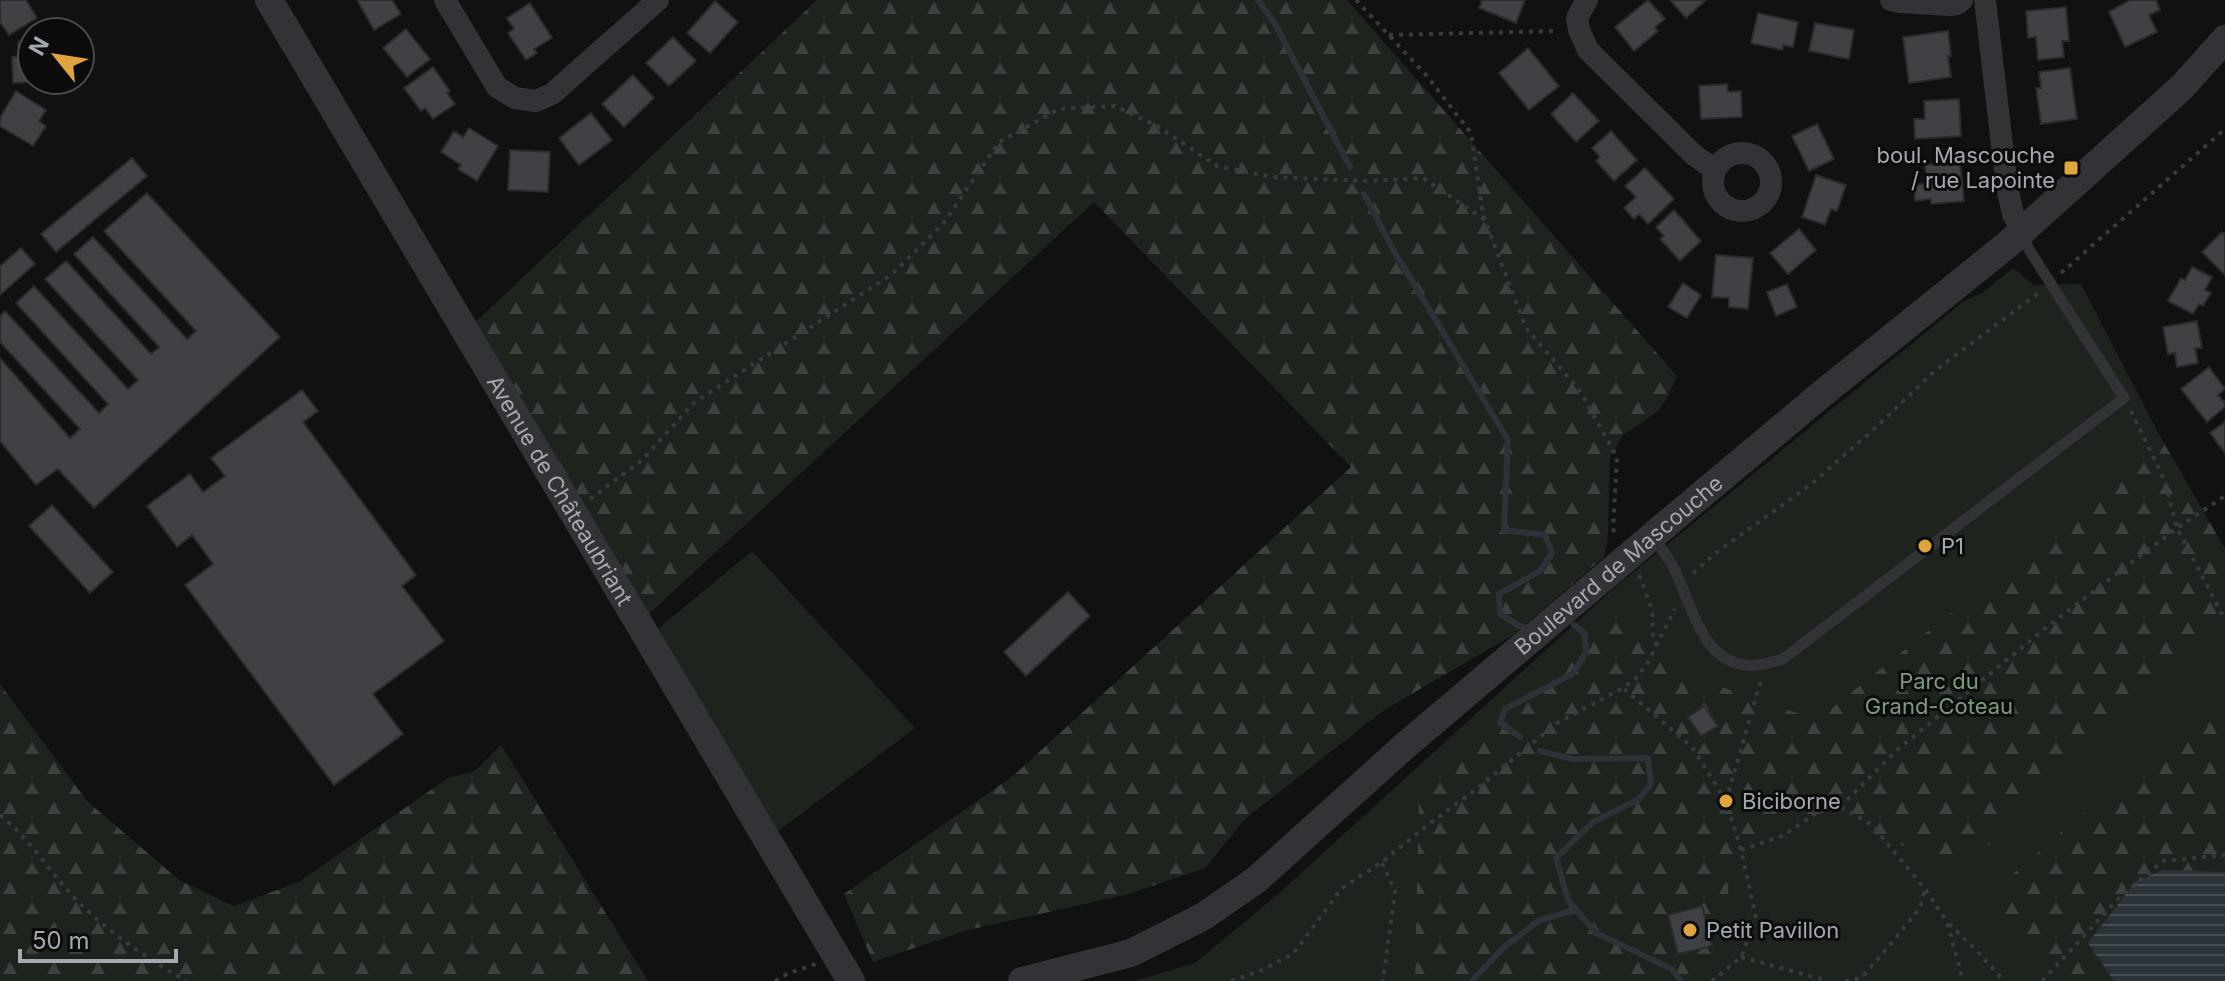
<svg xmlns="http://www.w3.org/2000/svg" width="2225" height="981" font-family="Inter,sans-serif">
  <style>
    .green { fill: #1d241e }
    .forest { fill: url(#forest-firs) }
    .water { fill: url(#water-rules) }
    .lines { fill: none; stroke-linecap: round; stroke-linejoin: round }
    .stream { stroke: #2b3339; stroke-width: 6 }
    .building { fill: #404145; stroke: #2b2b2e; stroke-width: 2 }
    .path { stroke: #383a3d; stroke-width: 4; stroke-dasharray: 4 6; stroke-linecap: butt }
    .service { stroke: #323336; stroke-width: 11 }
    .minor { stroke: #323336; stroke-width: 22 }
    .tertiary { stroke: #323336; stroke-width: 28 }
    .poi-dot { fill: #dfa43b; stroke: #0c0c0d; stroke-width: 3 }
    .labels { text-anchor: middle; stroke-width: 6; stroke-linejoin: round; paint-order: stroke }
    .poi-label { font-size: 22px; fill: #a3a8b1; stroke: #0c0c0d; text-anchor: start }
    .street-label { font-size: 22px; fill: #a3a8b1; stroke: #0c0c0d }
    .park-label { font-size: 22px; fill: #7c9b7d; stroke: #0c0c0d }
  </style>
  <defs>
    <pattern id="forest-firs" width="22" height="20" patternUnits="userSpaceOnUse" patternTransform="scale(2)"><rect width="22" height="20" fill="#1d241e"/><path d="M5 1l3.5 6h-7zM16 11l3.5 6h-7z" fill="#3b413c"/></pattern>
    <pattern id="water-rules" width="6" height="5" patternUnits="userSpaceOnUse" patternTransform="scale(2)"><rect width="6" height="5" fill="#2b3339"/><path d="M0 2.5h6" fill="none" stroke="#474e53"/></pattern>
  </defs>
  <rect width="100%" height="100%" fill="#111112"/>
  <!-- green -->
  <path class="green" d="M2013,268L2034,285L2081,284L2161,438L2225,549V981H1135L1195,963L1277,895L1613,589L1964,301L1982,293Z
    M752,551L915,728L777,832L654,632Z"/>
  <!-- forest -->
  <path class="forest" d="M817,0H1347L1677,376L1666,400L1658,411L1622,436L1610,457L1608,538L1604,557L1513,635L1384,710L1245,819L1205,868L1129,894L968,930L873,962L844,894L1013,776L1351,467L1094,202L639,623L464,333Z
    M2161,438L2225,549V653L2217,635L2189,645L1974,860L1929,855L1838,822L1781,818L1730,866L1725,932L1707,981H1415L1419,789L1622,611L1650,646L1696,678L1817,720L2118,479Z
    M0,684L87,801L179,880L234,906L299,882L448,778L475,771L501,745L648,981H0Z
    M2225,692V872L2163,870L2088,943L2114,981H2047L1992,900L2014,873Z"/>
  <!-- water -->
  <path class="water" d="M2163,870L2225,872V981H2114L2088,943L2136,881Z"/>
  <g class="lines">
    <!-- stream -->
    <path class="stream" d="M1258,0L1274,22L1350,167
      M1364,194L1394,251L1508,440L1504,530L1545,535L1552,553L1540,571L1499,594L1500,614L1519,626H1522
      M1520,737L1500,723L1505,709L1572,674L1586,653L1585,634L1574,625
      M1540,751L1572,759L1648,758L1651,784L1639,799L1593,822L1556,858L1568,900L1596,933L1672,969L1681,981
      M1472,981L1503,948L1540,920L1576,910"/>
  </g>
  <!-- building -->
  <path class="building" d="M0,0H26L37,18L9,35L0,22Z
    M357,0H392L401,14L374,30Z
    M1482,0H1525L1516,23L1479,8Z
    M1648,0L1665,19L1655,27L1658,31L1634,51L1615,27Z
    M1670,0H1706L1686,18Z
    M2130,0H2156L2160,10L2149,15L2157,32L2125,47L2109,12Z
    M715,1L738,22L710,53L687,33Z
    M530,3L552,38L534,49L537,53L526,60L508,33L514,29L507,18Z
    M2066,7L2069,41H2062L2064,57L2038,60L2036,37L2028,38L2026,11Z
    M1758,13L1798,22L1793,47L1783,45L1782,50L1751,43Z
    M1815,23L1854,30L1849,59L1809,51Z
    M406,29L430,59L407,77L383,48Z
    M1948,31L1951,56H1948L1951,77L1909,83L1903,37Z
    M673,37L696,61L669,86L646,63Z
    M32,41V80L48,81L13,83L12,57L19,56L18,42Z
    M1528,48L1559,86L1529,110L1499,73Z
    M433,67L450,91L447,93L455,104L433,119L425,108L421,111L404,88Z
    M2070,68L2077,119L2041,124L2036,88H2041L2039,72Z
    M633,75L654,98L624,127L602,104Z
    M1727,84L1728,92L1741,91L1742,117L1701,119L1699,86Z
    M16,91L46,110L39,121L46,126L33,146L0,126V118Z
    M1573,93L1599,121L1576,142L1551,114Z
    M1959,99L1961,136L1915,139L1914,119H1925L1924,101Z
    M591,113L612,140L579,165L559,138Z
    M1817,124L1834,159L1809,171L1792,136Z
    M469,128L498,146L477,181L458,169L461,165L441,152L454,131L463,137Z
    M1611,131L1637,160L1614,181L1596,161L1600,157L1592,148Z
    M510,150L550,152L548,192L508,190Z
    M132,158L147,176L56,252L41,234Z
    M1960,161L1964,201L1931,204V199L1915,201L1914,185L1927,183L1925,165Z
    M1645,168L1674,199L1648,224L1639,214L1634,219L1624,208L1636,197L1625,186Z
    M1816,175L1846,185L1837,211L1831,209L1825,225L1802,217Z
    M147,193L280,337L94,508L58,469L36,485L0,441V358L70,438L80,429L0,342V316L5,311L99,413L108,404L16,303L34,286L128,389L138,380L45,279L66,261L151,354L159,347L74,254L93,237L187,339L196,331L104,231Z
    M1674,210L1701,241L1680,261L1660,239L1664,236L1656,227Z
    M1799,229L1816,250L1788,274L1770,253Z
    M2222,232L2225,235V275L2202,252Z
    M21,248L35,264L0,295V266Z
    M1716,255L1753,258L1748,309L1729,307V298L1712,297Z
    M2192,267L2212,277L2205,290L2211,293L2203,306L2199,304L2193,314L2168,301L2181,278L2185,280Z
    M1683,283L1701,295L1687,318L1668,307Z
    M1787,284L1797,307L1776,316L1767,292Z
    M2197,321L2202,348H2195L2198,363L2177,367L2175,353L2168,354L2163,327Z
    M2209,367L2225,389L2218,395L2225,403V407L2207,422L2181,389Z
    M302,390L318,411L303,422L416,575L402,586L444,641L373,694L403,734L334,785L185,585L213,564L192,535L177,547L147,506L190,474L203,492L225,476L211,458Z
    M2225,422V453L2210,433Z
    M52,505L113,572L90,593L29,526Z
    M1068,592L1090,616L1026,676L1004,652Z
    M1704,706L1718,726L1701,736L1688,717Z
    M1702,906L1712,946L1678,954L1668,915Z"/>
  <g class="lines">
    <!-- path -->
    <path class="path" d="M1356,0L1427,76L1471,133L1483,215L1526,328L1580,391L1617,457L1613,529L1617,536
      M1389,35L1558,31
      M2061,273L2225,129
      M2131,411L2164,479L2177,528L2225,620
      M590,499L641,461L695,402L891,275L943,224L999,142L1059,109L1115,106L1157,126L1217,166L1273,177L1367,181L1423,178L1485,220
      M1693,573L1717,552L1810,485L1873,430L1937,369L2040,292
      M1639,575L1652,610L1653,637L1657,646
      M1624,689L1692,747L1726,801L1741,850L1756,918L1741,957L1712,981
      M1726,801L1761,680
      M1840,807L1897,750L2048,626L2177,528L2225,496
      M0,815C35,843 56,883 89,912C118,939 152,961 186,981
      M1741,850L1782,836L1818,812L1840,807L1872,825L1925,889L1947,922L1963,981
      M1382,863L1395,891L1383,981
      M1949,924L1977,951L2004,981
      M1741,957L1828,981
      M775,981L789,973L816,964
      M1231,981L1260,971L1293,954L1341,889L1382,862L1425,827L1470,794L1557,723L1623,688L1635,679L1646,666L1675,609
      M1845,981L1861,978L1889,946L1920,908L1925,889
      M2042,981L2120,897L2163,861L2225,855"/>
    <!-- service -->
    <path class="service" d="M1654,538C1661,548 1669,558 1674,569C1692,603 1700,660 1746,665C1758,667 1771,662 1783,659L2124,398L2028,248L2023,231"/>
    <!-- minor -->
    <path class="minor" d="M445,0L497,87L515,98L536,101L552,94L658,0
      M1587,0L1577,18L1579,30L1588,50L1694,155L1715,170
      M1891,0L1900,2L1950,5L1957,4L1962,0
      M1985,0L2007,187L2013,214L2022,231
      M1713 182a29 29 0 1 1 58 0a29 29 0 1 1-58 0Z"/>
    <!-- tertiary -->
    <g class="tertiary">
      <path id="s1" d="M269,0L851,981"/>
      <path id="s2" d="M1022,981L1131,953L1204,916L1256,880L1407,744L1669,522L1823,393L2008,244L2182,87L2225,39"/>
    </g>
  </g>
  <!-- markers -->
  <g class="poi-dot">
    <rect x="2063" y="160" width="16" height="16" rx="4"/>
    <circle cx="1925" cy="546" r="8"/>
    <circle cx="1726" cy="801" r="8"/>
    <circle cx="1690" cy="930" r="8"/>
  </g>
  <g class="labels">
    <!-- poi labels -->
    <g class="poi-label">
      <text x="2055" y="163" text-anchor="end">boul. Mascouche<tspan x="2055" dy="25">/ rue Lapointe</tspan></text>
      <text x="1941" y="554">P1</text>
      <text x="1742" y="809">Biciborne</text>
      <text x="1706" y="938">Petit Pavillon</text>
    </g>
    <!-- street labels -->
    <g class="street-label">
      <text dy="8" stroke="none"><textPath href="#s1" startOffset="570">Avenue de Châteaubriant</textPath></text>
      <text dy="8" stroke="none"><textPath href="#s2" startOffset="738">Boulevard de Mascouche</textPath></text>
    </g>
    <!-- park labels -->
    <g class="park-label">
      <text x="1939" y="689">Parc du<tspan x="1939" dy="25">Grand-Coteau</tspan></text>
    </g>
  </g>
  <!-- north arrow -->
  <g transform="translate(56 56) rotate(300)"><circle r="38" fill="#0c0c0d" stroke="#484a4f" stroke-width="2"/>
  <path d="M0-6L14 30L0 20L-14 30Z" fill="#dfa43b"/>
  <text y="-12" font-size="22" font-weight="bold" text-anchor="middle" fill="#a3a8b1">N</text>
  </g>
  <!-- scale -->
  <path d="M20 949v12h156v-12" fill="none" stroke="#a3a8b1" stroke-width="4"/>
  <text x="32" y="949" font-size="24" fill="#a3a8b1" stroke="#0c0c0d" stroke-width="6" paint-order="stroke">50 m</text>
</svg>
